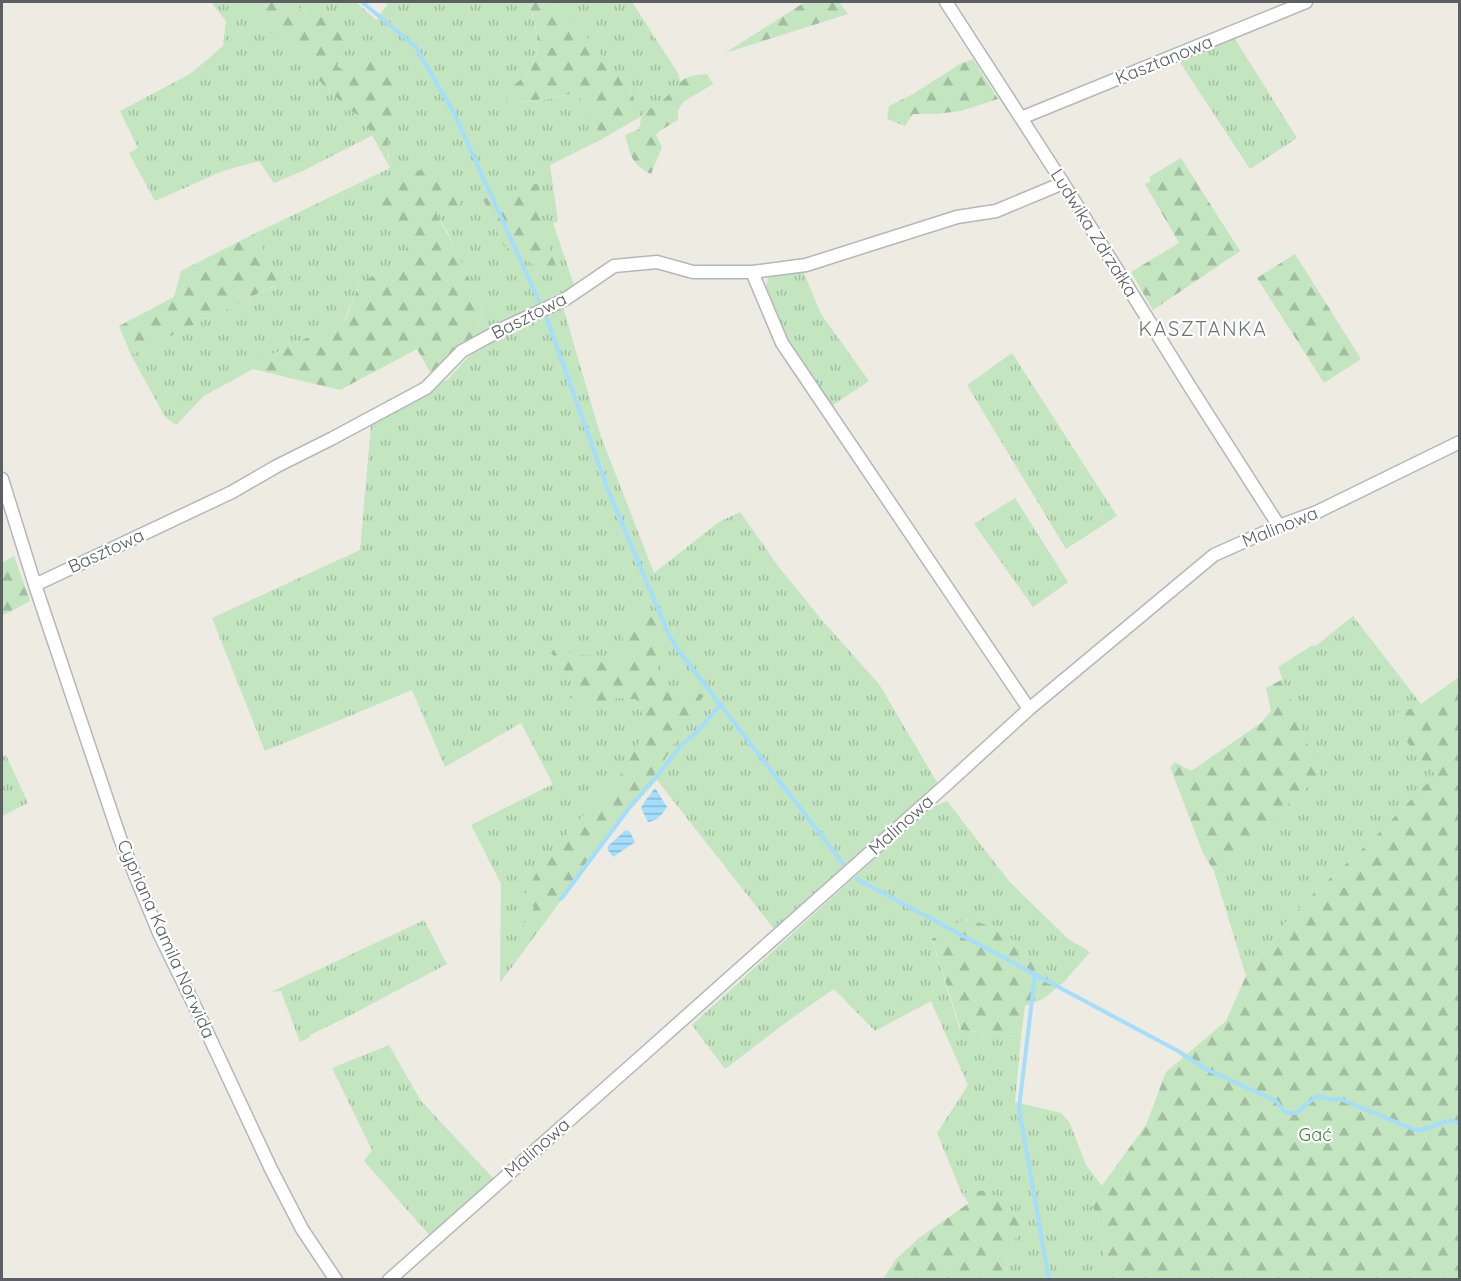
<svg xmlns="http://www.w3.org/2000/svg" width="1461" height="1281" font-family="Quicksand,sans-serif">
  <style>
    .grass { fill: url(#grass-tufts) }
    .forest { fill: url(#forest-firs) }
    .water { fill: url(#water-rules) }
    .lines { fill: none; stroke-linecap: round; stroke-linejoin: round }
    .stream { stroke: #a5ddfd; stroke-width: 4 }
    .minor-casing { stroke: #b4b7ba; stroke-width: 15 }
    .minor { stroke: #fff; stroke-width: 12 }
    .labels { text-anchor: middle; stroke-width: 4.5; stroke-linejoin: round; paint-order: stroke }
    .street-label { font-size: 18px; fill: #5c6064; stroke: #fff }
    .park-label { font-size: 18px; fill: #3a8638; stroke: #fff }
    .neighbourhood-label { font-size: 20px; letter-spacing: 1.5px; fill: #6d7276; stroke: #fff }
  </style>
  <defs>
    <pattern id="grass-tufts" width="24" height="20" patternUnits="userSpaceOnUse" patternTransform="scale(1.5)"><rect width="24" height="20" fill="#c3e5c0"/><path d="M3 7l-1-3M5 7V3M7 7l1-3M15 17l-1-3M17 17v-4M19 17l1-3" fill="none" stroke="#a2bda0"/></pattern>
    <pattern id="forest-firs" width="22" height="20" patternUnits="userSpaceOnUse" patternTransform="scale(1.5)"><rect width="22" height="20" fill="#c3e5c0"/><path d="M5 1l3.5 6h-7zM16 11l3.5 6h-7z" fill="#a2bda0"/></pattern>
    <pattern id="water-rules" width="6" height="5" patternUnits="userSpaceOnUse" patternTransform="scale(1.5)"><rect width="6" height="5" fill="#a5ddfd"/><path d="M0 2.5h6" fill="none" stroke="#8ab7d0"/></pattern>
  </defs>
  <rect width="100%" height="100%" fill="#eeebe3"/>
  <!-- grass -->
  <path class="grass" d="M211,2H251L254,10L284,40L295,48L315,76L327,89L351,111L363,118L373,135L303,171L274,183L259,161L223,171L155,201L129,153L138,148L120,111L190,74L223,46L226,21Z
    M294,2H356L376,20L387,5L386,2H526C537,19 543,53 529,71C519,84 510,84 506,101C529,103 553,99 575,93L584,103L602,139L550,165L558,221L553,223L574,285L561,296L481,335L478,329L482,308L447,231L435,212L408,262L360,282L344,321L340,311L331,316L330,327L252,364L253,369L204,396L176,425L165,417L131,355L277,285L261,245L254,234L390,168L388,147L391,127L362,59L356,71L346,73L337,66L349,43L341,32L297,7Z
    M552,2H632L678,73L682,86L640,117L631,90Z
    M1235,39L1297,138L1250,169L1179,61Z
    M803,271L821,314L869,381L830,407L790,347L768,297L766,285L769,277Z
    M563,307L600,434L654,573L719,522L740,512L778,566L820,618L879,684L938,784L774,929L657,780L618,823L500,983L501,884L424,920L447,964L347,1017L310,1035V1037L300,1042L281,991L271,992L501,884L471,825L553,784L521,723L445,767L412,690L265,751L212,618L360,550L371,425L377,423L448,379L471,354L540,315Z
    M1012,353L1117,516L1066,549L967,385Z
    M1015,498L1068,582L1033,607L974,524Z
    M1353,616L1421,704L1459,677V681L1423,706L1417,756L1436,774L1372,840L1316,891L1285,923L1246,976L1214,871L1320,776L1278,667L1311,646L1317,645Z
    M6,755L28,803L2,816V757Z
    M947,801L1009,881L1067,938L1090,952L1064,982L1033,959L1001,930L966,918L932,940L960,1030L1021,1037L1015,1102L1061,1113L1070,1123L1086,1165L1102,1186L1095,1195L1092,1205L1098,1219L1109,1279H1006C1006,1255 1012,1244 1024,1223L986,1190L962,1194L937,1133L968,1085L931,1001L875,1031L834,989L792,1018L725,1069L692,1025L930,808Z
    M389,1045L421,1101L494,1179L431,1237L364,1161L372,1150L332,1068Z"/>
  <!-- forest -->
  <path class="forest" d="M251,2H294C301,16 317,13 329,20C337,25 344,35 349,43L337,66L346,72L356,71C360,63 362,56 371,56C380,55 385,60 390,68C407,97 392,115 388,145C387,152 389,161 390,168L363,118L351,111L327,89L315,76L295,48L269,31L254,10Z
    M526,2H552L573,25L592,42L604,59L631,90L640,117L602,139L584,103L575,93C553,98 529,102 506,102C507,99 507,95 508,93C513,83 525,78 531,69C542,49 538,21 526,2Z
    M805,2H839L848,14L725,53Z
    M973,59L998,99L961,111L935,114H913L905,126L887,119L889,106L913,94L960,64Z
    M707,74L713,84L683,102L678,111V120L661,130L656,135L662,147L651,174C631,164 631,156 625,135L639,129L642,114C649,109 657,105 663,100C683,83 677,76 707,74Z
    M1181,158L1240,251L1153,310L1131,272L1179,243L1145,184L1151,181L1149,177Z
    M426,169L444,176L452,186L461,203L453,218L436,213L458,254L482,308L478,329L481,335L433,377L417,349L340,390L253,369L252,364L330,327L331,316L340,311L345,321L360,282L407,262L408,223L396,230C371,223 373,212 380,190C394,182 410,171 426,169Z
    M539,183L542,227L556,266L537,267L504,246L483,199Z
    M254,234L261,245L278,284L131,355L119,326L174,297L181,271Z
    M1295,254L1361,359L1324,383L1257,278Z
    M14,556L30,601L2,616V563Z
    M653,613L662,638L656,666L675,694H705L693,710L665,759L638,800L613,829L526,947L521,929L534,908L525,895L543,860L623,772L648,724L636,699L617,698L601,709L569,697L577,691L569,676L551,653L561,640L572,655L597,656L625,663L622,645L625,624Z
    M1283,679L1320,776L1214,871L1203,853L1170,767L1175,762L1191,771L1261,723L1271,711L1266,688Z
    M1459,681V1279H1109L1098,1219L1092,1205L1095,1195L1146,1125L1166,1072L1226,1021L1246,976L1285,923L1316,891L1372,840L1436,774L1417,756L1399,730L1395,713L1423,706Z
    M966,918L1001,930L1033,959L1064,982L1043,999L1025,1006L1021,1037L961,1030L932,939Z
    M986,1190L1024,1223C1012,1244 1006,1255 1006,1279H883L896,1259L919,1238L969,1203L962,1194Z"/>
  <!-- water -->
  <path class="water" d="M655,788L667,807C662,814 658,821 648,822L641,808L645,801Z
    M626,830L630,832L635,842L613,857L608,850V846Z"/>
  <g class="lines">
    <!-- stream -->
    <path class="stream" d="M362,2L415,46L453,111L539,301
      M547,319L608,490L669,635L678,650L845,866
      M857,879L1178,1051L1204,1068L1276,1101L1285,1112L1296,1113L1317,1096L1330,1099H1340L1418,1131L1451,1120L1460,1124
      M561,899L633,803L657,776L683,743L696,733L721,704
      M1035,975L1019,1108L1049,1280"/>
    <!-- minor casing -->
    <g class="minor-casing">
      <path id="minor" d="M946,2L1063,183L1192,390L1279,526
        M1021,118L1306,2
        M752,272L782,343L1029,709
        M2,479L35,585L121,841L159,933L200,1017L271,1169L302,1229L336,1280
        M35,585L232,492L277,466L331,439L426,388L462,351L506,327L564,300L614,266L657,262L693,272H752L806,265L957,217L996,211L1063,183
        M389,1280L644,1054L947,784L1029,709L1214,555L1279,526L1317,512L1460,442"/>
    </g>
    <!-- minor -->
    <use href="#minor" class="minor"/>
  </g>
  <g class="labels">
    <!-- street labels -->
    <g class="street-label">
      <text transform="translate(1164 60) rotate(-22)" y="6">Kasztanowa</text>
      <text transform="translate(1094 233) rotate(58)" y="6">Ludwika Zdrzałka</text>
      <text transform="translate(529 316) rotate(-27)" y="6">Basztowa</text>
      <text transform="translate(1280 527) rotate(-22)" y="6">Malinowa</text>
      <text transform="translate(106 551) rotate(-25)" y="6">Basztowa</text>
      <text transform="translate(901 825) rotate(-42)" y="6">Malinowa</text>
      <text transform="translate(166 939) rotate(66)" y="6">Cypriana Kamila Norwida</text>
      <text transform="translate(537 1148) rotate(-41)" y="6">Malinowa</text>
    </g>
    <!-- park labels -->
    <g class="park-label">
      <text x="1315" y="1141">Gać</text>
    </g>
    <!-- neighbourhood labels -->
    <g class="neighbourhood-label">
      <text x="1203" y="336">KASZTANKA</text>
    </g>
  </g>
  <!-- border -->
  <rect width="1461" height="1281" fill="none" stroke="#5c6064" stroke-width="6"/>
</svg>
